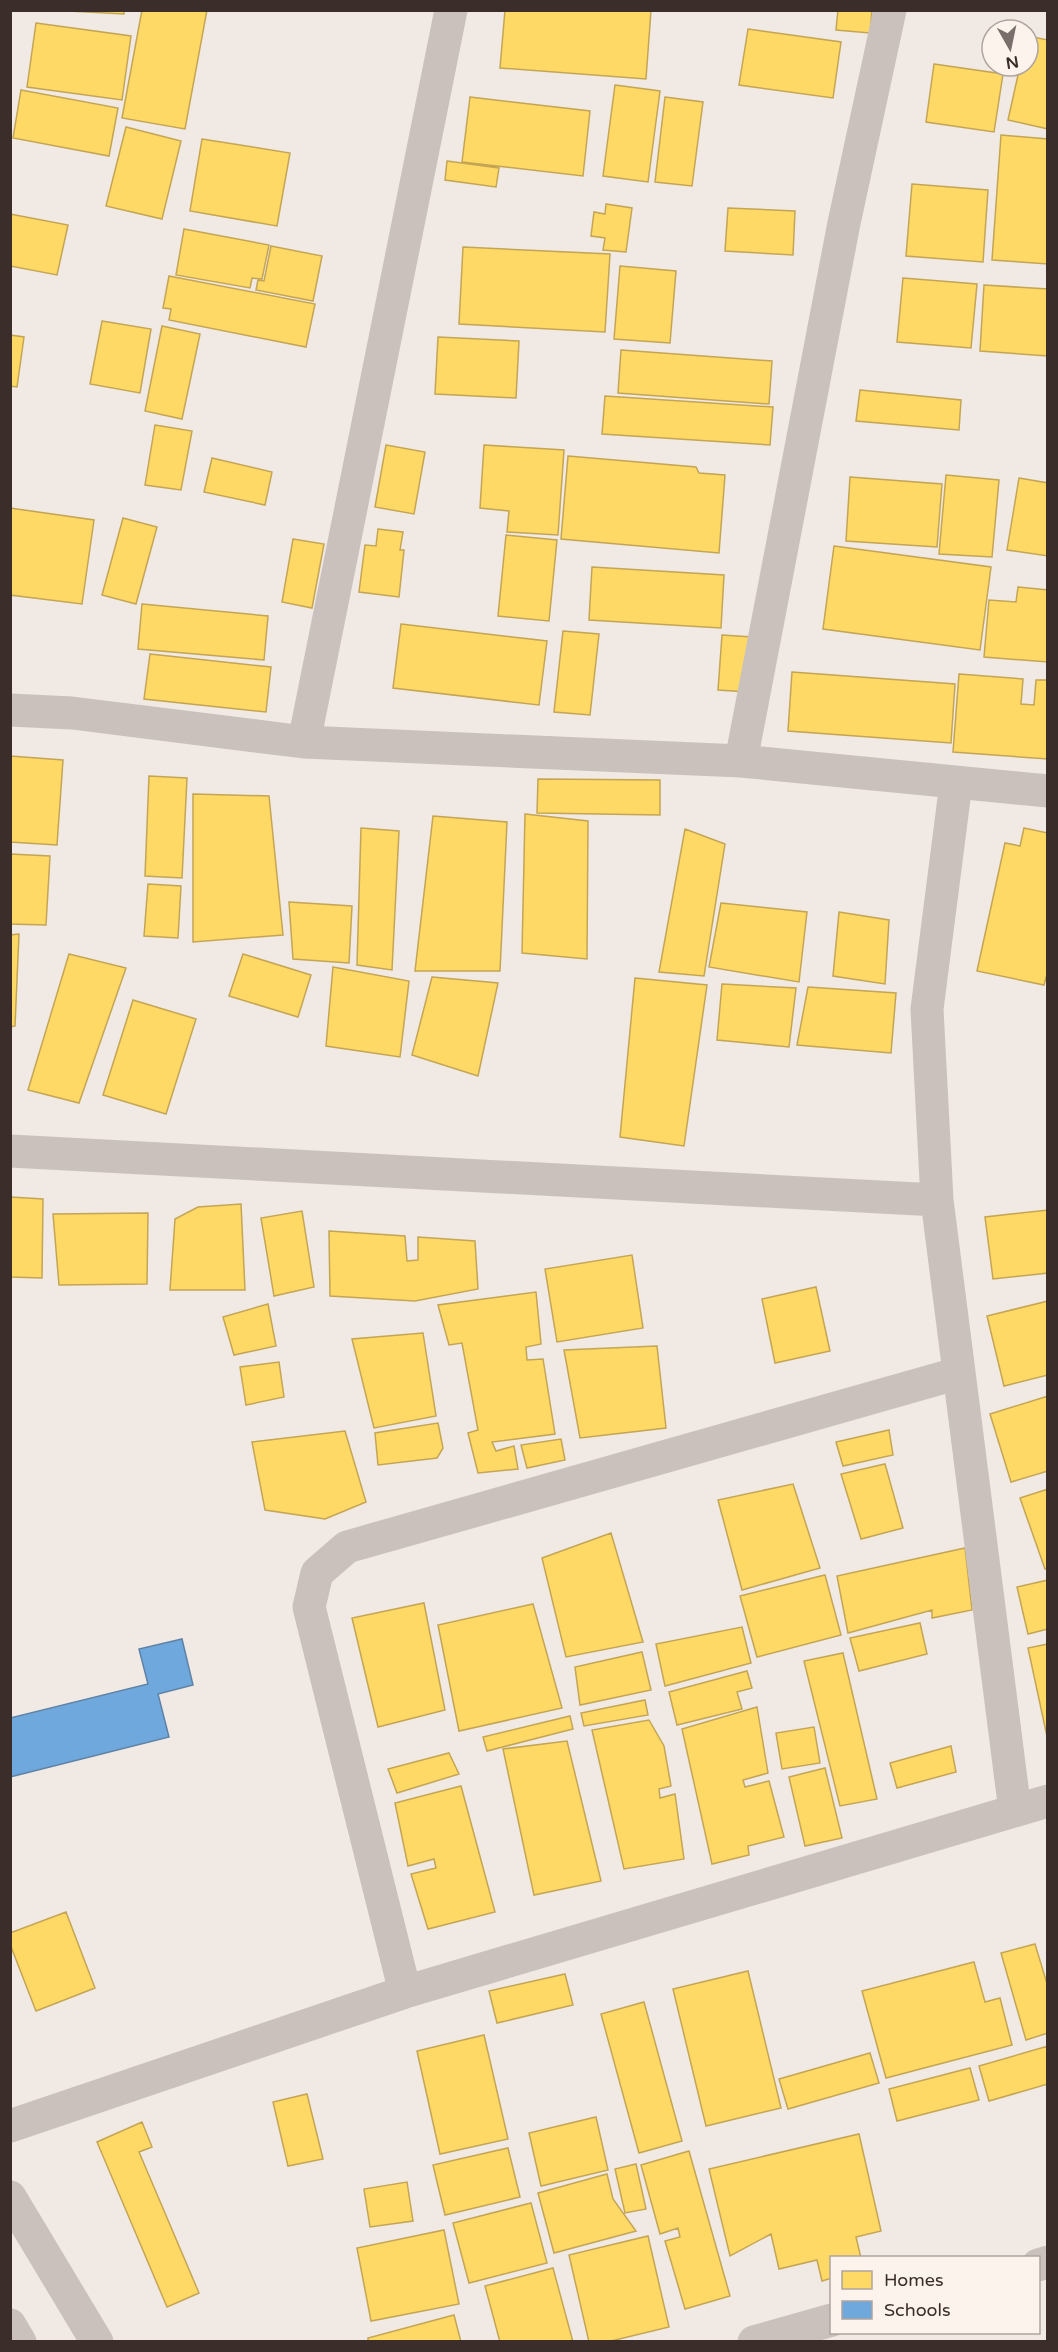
<svg xmlns="http://www.w3.org/2000/svg" width="1058" height="2352" font-family="'Varela Round',sans-serif">
  <style>
    .homes { fill: #ffd966; stroke: #c4a554; stroke-width: 1.5 }
    .schools { fill: #6fa8dc; stroke: #5f83a6; stroke-width: 1.5 }
    .lines { fill: none; stroke-linecap: round; stroke-linejoin: round }
    .minor { stroke: #cac1bc; stroke-width: 33 }
  </style>
  <rect width="100%" height="100%" fill="#f0e9e4"/>
  <!-- homes -->
  <path class="homes" d="M49,10H124V14Z
    M142,10H207L185,129L122,118Z
    M505,10H651L646,79L500,68Z
    M838,10H872L870,33L836,30Z
    M36,23L131,36L122,100L27,87Z
    M748,29L841,42L833,98L739,85Z
    M1028,36L1048,40V129L1008,120L1020,66H1028Z
    M934,64L1003,74L994,132L926,122Z
    M615,85L660,91L648,182L603,176Z
    M21,90L118,108L109,156L13,138Z
    M470,97L590,111L583,176L462,162Z
    M665,97L703,102L692,186L655,182Z
    M126,127L181,141L162,219L106,206Z
    M1001,135L1048,139V264L992,260Z
    M202,139L290,153L277,226L190,211Z
    M447,161L499,168L496,187L445,180Z
    M912,184L988,190L983,262L906,256Z
    M606,204L632,208L626,252L603,250L605,238L591,236L594,212L605,214Z
    M728,208L795,211L793,255L725,251Z
    M10,214L68,225L57,275L10,266Z
    M184,229L269,245L262,279L252,278L250,288L176,275Z
    M271,246L322,256L313,301L256,290L258,280L264,281Z
    M463,247L610,254L605,332L459,324Z
    M620,266L676,271L670,343L614,339Z
    M169,276L315,304L306,347L169,320L171,309L163,308Z
    M903,278L977,284L971,348L897,342Z
    M984,285L1048,289V356L980,351Z
    M102,321L151,329L140,393L90,384Z
    M162,326L200,334L182,419L145,411Z
    M10,335L24,337L17,387L10,386Z
    M438,337L519,341L516,398L435,394Z
    M621,350L772,361L769,404L618,393Z
    M860,390L961,400L959,430L856,421Z
    M605,396L773,407L770,445L602,434Z
    M155,425L192,431L181,490L145,485Z
    M386,445L425,452L414,514L375,507Z
    M484,445L564,450L558,535L507,532L509,511L480,508Z
    M568,456L696,467L699,473L725,475L719,553L561,539Z
    M212,458L272,472L265,505L204,492Z
    M946,475L999,480L992,557L939,554Z
    M850,477L942,484L937,547L846,541Z
    M1019,478L1048,483V556L1007,550Z
    M10,508L94,520L82,604L10,595Z
    M123,518L157,527L136,604L102,595Z
    M378,529L403,532L400,550H404L399,597L359,592L365,545L376,546Z
    M506,535L557,540L549,621L498,616Z
    M293,539L324,544L312,608L282,602Z
    M834,546L991,567L980,650L823,629Z
    M592,567L724,575L721,628L589,620Z
    M1018,587L1048,590V662L984,657L989,600L1016,602Z
    M142,604L268,616L264,660L138,649Z
    M401,624L547,641L539,705L393,688Z
    M563,631L599,634L590,715L554,712Z
    M722,635L752,637L748,692L718,690Z
    M150,654L271,667L266,712L144,699Z
    M792,672L955,684L951,743L788,731Z
    M959,674L1023,679L1021,704L1034,705L1036,680H1048V759L953,752Z
    M10,756L63,760L57,845L10,842Z
    M149,776L187,778L182,878L145,876Z
    M538,779L660,780V815L537,813Z
    M193,794L269,796L283,935L193,942Z
    M525,814L588,821L587,959L522,953Z
    M433,816L507,822L500,971H415Z
    M361,828L399,831L392,970L357,965Z
    M1024,828L1048,833V970L1044,985L977,971L1005,843L1020,846Z
    M685,829L725,844L704,976L659,972Z
    M10,854L50,856L46,925L10,924Z
    M148,884L181,886L178,938L144,936Z
    M289,902L352,906L349,963L293,959Z
    M721,903L807,912L799,982L709,967Z
    M839,912L889,920L885,984L833,976Z
    M19,934L15,1026L10,1027V935Z
    M69,954L126,968L79,1103L28,1090Z
    M243,954L311,975L298,1017L229,996Z
    M333,967L409,981L400,1057L326,1046Z
    M432,977L498,983L478,1076L412,1055Z
    M635,978L707,985L684,1146L620,1137Z
    M722,984L796,988L789,1047L717,1040Z
    M808,987L896,993L891,1053L797,1045Z
    M133,1000L196,1019L166,1114L103,1095Z
    M10,1197L43,1199L42,1278L10,1277Z
    M241,1204L245,1290H170L175,1219L198,1207Z
    M1048,1210V1273L993,1279L985,1217Z
    M302,1211L314,1287L274,1296L261,1218Z
    M148,1213L147,1284L59,1285L53,1214Z
    M329,1231L405,1236L407,1261L418,1260V1237L475,1241L478,1289L415,1301L330,1296Z
    M632,1255L643,1328L557,1342L545,1269Z
    M816,1287L830,1351L775,1363L762,1299Z
    M536,1292L541,1344L526,1347L527,1360L543,1359L555,1434L492,1442L496,1451L514,1446L518,1469L478,1473L468,1433L478,1430L462,1343L449,1345L438,1305Z
    M1048,1301V1375L1004,1386L987,1316Z
    M268,1304L276,1346L234,1355L223,1317Z
    M423,1333L436,1416L374,1428L352,1339Z
    M657,1346L666,1428L580,1438L564,1350Z
    M279,1362L284,1397L246,1405L240,1367Z
    M1048,1396V1471L1011,1482L990,1414Z
    M438,1423L443,1448L437,1458L378,1465L375,1433Z
    M889,1430L893,1455L843,1466L836,1442Z
    M345,1431L366,1502L325,1519L265,1510L252,1442Z
    M561,1439L565,1460L527,1468L521,1445Z
    M885,1464L903,1528L861,1539L841,1474Z
    M793,1484L820,1568L742,1590L718,1500Z
    M1048,1489V1568L1045,1569L1020,1498Z
    M611,1533L643,1642L566,1657L542,1558Z
    M965,1548L972,1610L932,1618V1610L848,1633L837,1576Z
    M825,1575L841,1635L757,1657L740,1596Z
    M1048,1580V1629L1028,1634L1017,1587Z
    M424,1603L445,1710L378,1727L352,1618Z
    M533,1604L562,1708L459,1731L438,1625Z
    M920,1623L927,1654L859,1671L850,1638Z
    M742,1627L751,1663L665,1686L656,1644Z
    M1048,1644V1741L1028,1648Z
    M642,1652L651,1690L580,1705L575,1667Z
    M843,1653L877,1799L840,1806L804,1661Z
    M747,1671L752,1688L737,1692L742,1709L677,1725L669,1692Z
    M645,1700L648,1715L584,1726L581,1713Z
    M757,1707L768,1773L743,1780L745,1787L769,1781L784,1837L748,1846L749,1855L712,1864L682,1729Z
    M570,1716L573,1729L487,1751L483,1737Z
    M649,1720L664,1746L671,1786L659,1789L660,1798L675,1794L684,1859L624,1869L592,1730Z
    M814,1727L820,1763L782,1769L776,1733Z
    M567,1741L601,1881L534,1895L503,1749Z
    M951,1746L956,1772L897,1788L890,1763Z
    M449,1753L459,1774L397,1793L388,1769Z
    M825,1768L842,1838L805,1846L789,1777Z
    M461,1786L495,1912L428,1929L411,1874L436,1868L434,1859L408,1866L395,1803Z
    M66,1912L95,1988L36,2011L10,1944V1933Z
    M1035,1944L1048,1987V2033L1026,2040L1001,1953Z
    M974,1962L985,2002L1000,1998L1012,2045L886,2078L862,1991Z
    M748,1971L781,2108L706,2126L673,1989Z
    M565,1974L573,2005L497,2023L489,1991Z
    M644,2002L682,2141L639,2153L601,2014Z
    M484,2035L508,2139L440,2154L417,2051Z
    M1048,2046V2084L989,2101L979,2066Z
    M870,2053L879,2083L788,2109L779,2079Z
    M970,2068L979,2100L897,2121L889,2089Z
    M307,2094L323,2159L288,2166L273,2102Z
    M596,2117L608,2170L541,2186L529,2133Z
    M142,2122L152,2147L139,2152L199,2293L167,2307L97,2142Z
    M859,2134L881,2231L856,2237L861,2258H832V2278L822,2281L817,2260L779,2269L771,2234L730,2256L709,2169Z
    M508,2148L520,2197L445,2215L433,2165Z
    M689,2151L730,2296L685,2309L665,2241L680,2237L678,2228L660,2234L641,2165Z
    M636,2164L646,2209L625,2213L615,2169Z
    M607,2174L613,2199L636,2231L554,2253L538,2193Z
    M407,2182L413,2221L370,2227L364,2189Z
    M531,2203L547,2263L469,2283L453,2223Z
    M444,2230L459,2304L371,2321L357,2248Z
    M648,2236L669,2327L607,2342H589L569,2255Z
    M553,2268L573,2342H500L485,2286Z
    M454,2315L461,2342H368V2338Z"/>
  <!-- schools -->
  <path class="schools" d="M182,1639L193,1685L158,1694L169,1737L10,1777V1718L148,1684L139,1649Z"/>
  <g class="lines">
    <!-- minor -->
    <path class="minor" d="M10,710L72,713L304,742L741,761L1048,791
      M304,742L451,10
      M741,761L844,223L890,10
      M956,783L927,1009L937,1200L1015,1811
      M10,1151L937,1200
      M405,1992L309,1607L317,1573L347,1547L959,1373
      M10,2126L405,1992L1048,1801
      M10,2197L97,2342
      M1038,2265L1048,2262
      M10,2325L20,2342
      M754,2342L832,2320"/>
  </g>
  <!-- border -->
  <rect width="1058" height="2352" fill="none" stroke="#3b2d29" stroke-width="24"/>
  <!-- legend -->
  <rect x="830" y="2256" width="210" height="78" fill="#fcf3ec" stroke="#afa49e" stroke-width="1.5"/>
  <rect x="842" y="2271" width="30" height="18" fill="#ffd966" stroke="#afa49e" stroke-width="1.5"/>
  <text x="884" y="2286" font-size="18" fill="#3b2d29">Homes</text>
  <rect x="842" y="2301" width="30" height="18" fill="#6fa8dc" stroke="#afa49e" stroke-width="1.5"/>
  <text x="884" y="2316" font-size="18" fill="#3b2d29">Schools</text>
  <!-- north arrow -->
  <g transform="translate(1010 48) rotate(171)"><circle r="28" fill="#fcf3ec" stroke="#afa49e" stroke-width="1.5"/>
  <path d="M0-4.5L10 22L0 15L-10 22Z" fill="#7a6f6a"/>
  <text y="-9" font-size="16" font-weight="bold" text-anchor="middle" fill="#3b2d29">N</text>
  </g>
</svg>
